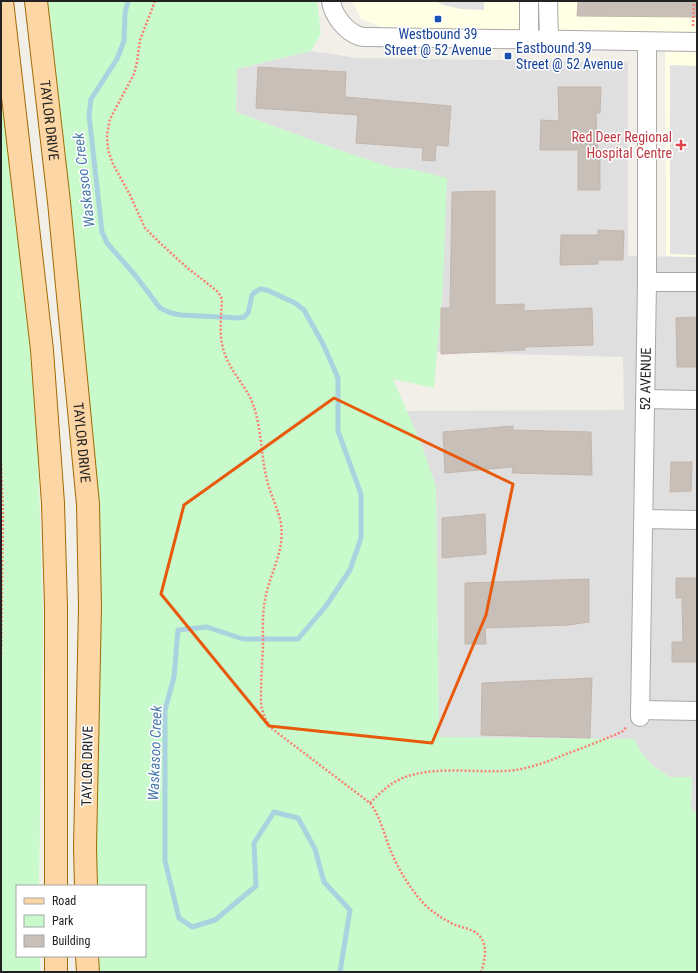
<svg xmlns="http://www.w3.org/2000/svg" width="698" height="973" font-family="'Roboto Condensed',sans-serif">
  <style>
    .residential { fill: #e0dfdf }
    .education { fill: #ffffe5 }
    .park { fill: #c8facc }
    .parking { fill: #e2e2e2 }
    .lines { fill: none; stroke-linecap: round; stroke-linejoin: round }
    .stream { stroke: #aad3df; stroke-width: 5 }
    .building { fill: #c7bfb8; stroke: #c4b6ab }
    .minor-casing { stroke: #a9a9a9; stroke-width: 20 }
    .major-casing { stroke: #a06b00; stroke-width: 24 }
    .path { stroke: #fa8072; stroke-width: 2.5; stroke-dasharray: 2 2; stroke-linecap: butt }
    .minor { stroke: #fff; stroke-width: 18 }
    .major { stroke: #fcd6a4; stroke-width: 22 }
    .marked { fill: none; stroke: #e8590c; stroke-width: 3; stroke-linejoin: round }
    .transit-dot { fill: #1a4fb4; stroke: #fff; stroke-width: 1.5 }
    .health-dot { fill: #e0444e; stroke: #fff; stroke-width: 1.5 }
    .labels { text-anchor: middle; stroke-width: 3; stroke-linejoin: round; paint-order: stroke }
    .transit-label { font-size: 14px; fill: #164399; stroke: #fff }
    .street-label { font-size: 14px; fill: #222; stroke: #fff }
    .health-label { font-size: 14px; fill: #be3a42; stroke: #fff; text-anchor: end }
    .water-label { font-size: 15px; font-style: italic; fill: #4a7aab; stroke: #fff }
  </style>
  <rect width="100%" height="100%" fill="#f2efe9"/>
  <!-- residential -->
  <path class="residential" d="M311,51L357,58L628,62V256L697,257V814L691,808L692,777H669L653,766L641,752L634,739L439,737L436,487L422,446L406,411L624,410L623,357L437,352L443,285L411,169L393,168L336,149L236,112L237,69Z"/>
  <!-- education -->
  <path class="education" d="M352,1H697V257L666,256L665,34L381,27L361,19Z"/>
  <!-- park -->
  <path class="park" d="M48,1H317L321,34L311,51L237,69L236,112L336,149L393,168L411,169L447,178L443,285L434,388L393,379L422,446L436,487L439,737L634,739L641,752L653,766L669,777H692L691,808L697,814V972H96V956H145V886H95L97,546L65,153Z
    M1,79L25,288L34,389L38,451L43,623L39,886H17V956H40V972H1Z"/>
  <!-- parking -->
  <path class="parking" d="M434,1H484V10L461,9L444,5Z
    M670,65L697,66V255L670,254Z"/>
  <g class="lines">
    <!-- stream -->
    <path class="stream" d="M128,1L125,13L124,41L117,59L91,99L89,115L102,232L107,243L135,275L160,308L171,313L181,315L240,318L244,317L248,313L252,295L255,292L260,289L267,290L295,303L304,310L323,344L338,378V431L361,494V538L350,570L326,606L298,639H243L207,627L178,630L174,677L165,710V861L179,918L192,927L215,920L256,886L254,843L274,812L298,818L315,849L324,882L350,910L340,972"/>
  </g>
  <!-- building -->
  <path class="building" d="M578,1H697V17L577,16Z
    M258,67L346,72L345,97L451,106L448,146L436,145L435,161L422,160L423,148L356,143L358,115L256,108Z
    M558,87H601L600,113H596L598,157H600V190H578V150H540L541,120L559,121Z
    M495,191V305L524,304V311L592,308L593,345L525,347V350L441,354V308H450L452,192Z
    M598,230L624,231L623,260H598V264L560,265L561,235H598Z
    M697,317V367H677L676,318Z
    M513,426V430L591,432L592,475L512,473L513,467L445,473L443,432Z
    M671,462H692L691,491L670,492Z
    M485,514L486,554L442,558V518Z
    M676,578H697V662H672V642H683L682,598H676Z
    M589,579V622L569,625L485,628L486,644H465V583Z
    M592,678L590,738L481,735L482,683Z"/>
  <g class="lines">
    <!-- minor casing -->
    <g class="minor-casing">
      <g id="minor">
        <path d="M331,1C333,15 345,31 359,36C362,37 366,37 369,37L697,42"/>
        <path d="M548,1L549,40"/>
        <path d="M529,40V1"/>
        <path d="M647,282H697"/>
        <path d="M645,399L697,400"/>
        <path d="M644,519L697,520"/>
        <path d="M640,710L697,711"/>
        <path id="s1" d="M640,717L647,282V42"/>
      </g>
    </g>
    <!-- major casing -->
    <g class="major-casing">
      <g id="major">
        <path d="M2,1L42,350L53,503L56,607V886"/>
        <path id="s2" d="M36,1L59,202L88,504L90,607L85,848L86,886"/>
        <path d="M87,956L88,972"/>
        <path d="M56,972V956"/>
      </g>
    </g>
    <!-- path -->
    <path class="path" d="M155,1L140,40L137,62L134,74L110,119L107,135L108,150L113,164L130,195L145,228L159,242L184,265L218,292L221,297L222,300C221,319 218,339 226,357C233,375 248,388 254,407C262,432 261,459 268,484C272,498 279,511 281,524C285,553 269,574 265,600C262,615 263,631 263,646C262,664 261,682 261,700C261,711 265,719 271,728L370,803C382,819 385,839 393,856C401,874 412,891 425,905C434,913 443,919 453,924C460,927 467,928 473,931C489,939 486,958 481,972
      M693,26L694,1
      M1,464L3,513L1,657
      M370,803C377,796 385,788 393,783C428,762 477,775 516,770C533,767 550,761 566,754C583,748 600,741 617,734L623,731L627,726"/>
    <!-- minor -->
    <use href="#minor" class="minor"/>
    <!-- major -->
    <use href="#major" class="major"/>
  </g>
  <!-- marked area -->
  <path class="marked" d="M334,398L513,484L486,615L432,743L269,726L161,594L184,505Z"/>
  <!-- markers -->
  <g class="transit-dot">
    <rect x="434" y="15" width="8" height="8" rx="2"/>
    <rect x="504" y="52" width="8" height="8" rx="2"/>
  </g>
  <path class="health-dot" d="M679 139h4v4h4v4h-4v4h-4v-4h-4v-4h4z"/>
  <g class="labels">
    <!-- transit labels -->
    <g class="transit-label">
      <text x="438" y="39">Westbound 39<tspan x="438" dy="16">Street @ 52 Avenue</tspan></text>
      <text x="516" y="53" text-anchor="start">Eastbound 39<tspan x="516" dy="16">Street @ 52 Avenue</tspan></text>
    </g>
    <!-- street labels -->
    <g class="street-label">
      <text dy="5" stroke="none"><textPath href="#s2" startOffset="120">TAYLOR DRIVE</textPath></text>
      <text dy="5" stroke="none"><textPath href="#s1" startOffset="338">52 AVENUE</textPath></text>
      <text dy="5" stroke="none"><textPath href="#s2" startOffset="444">TAYLOR DRIVE</textPath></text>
      <text transform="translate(87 766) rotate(-89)" y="5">TAYLOR DRIVE</text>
    </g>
    <!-- health labels -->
    <g class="health-label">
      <text x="672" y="142">Red Deer Regional<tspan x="672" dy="16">Hospital Centre</tspan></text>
    </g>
    <!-- water labels -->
    <g class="water-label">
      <text transform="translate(84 180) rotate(-97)" y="5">Waskasoo Creek</text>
      <text transform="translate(155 753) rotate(-88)" y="5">Waskasoo Creek</text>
    </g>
  </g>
  <!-- border -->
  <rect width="698" height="973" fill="none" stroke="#222222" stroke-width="4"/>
  <!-- legend -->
  <rect x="16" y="885" width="130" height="72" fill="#ffffff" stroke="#a7a7a7"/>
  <rect x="24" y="898" width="20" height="6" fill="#fcd6a4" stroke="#a7a7a7"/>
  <text x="52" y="905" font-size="12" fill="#222222">Road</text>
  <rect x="24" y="915" width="20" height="12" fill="#c8facc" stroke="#a7a7a7"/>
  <text x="52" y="925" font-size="12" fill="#222222">Park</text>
  <rect x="24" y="935" width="20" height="12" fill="#c7bfb8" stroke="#a7a7a7"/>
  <text x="52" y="945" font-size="12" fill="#222222">Building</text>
</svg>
